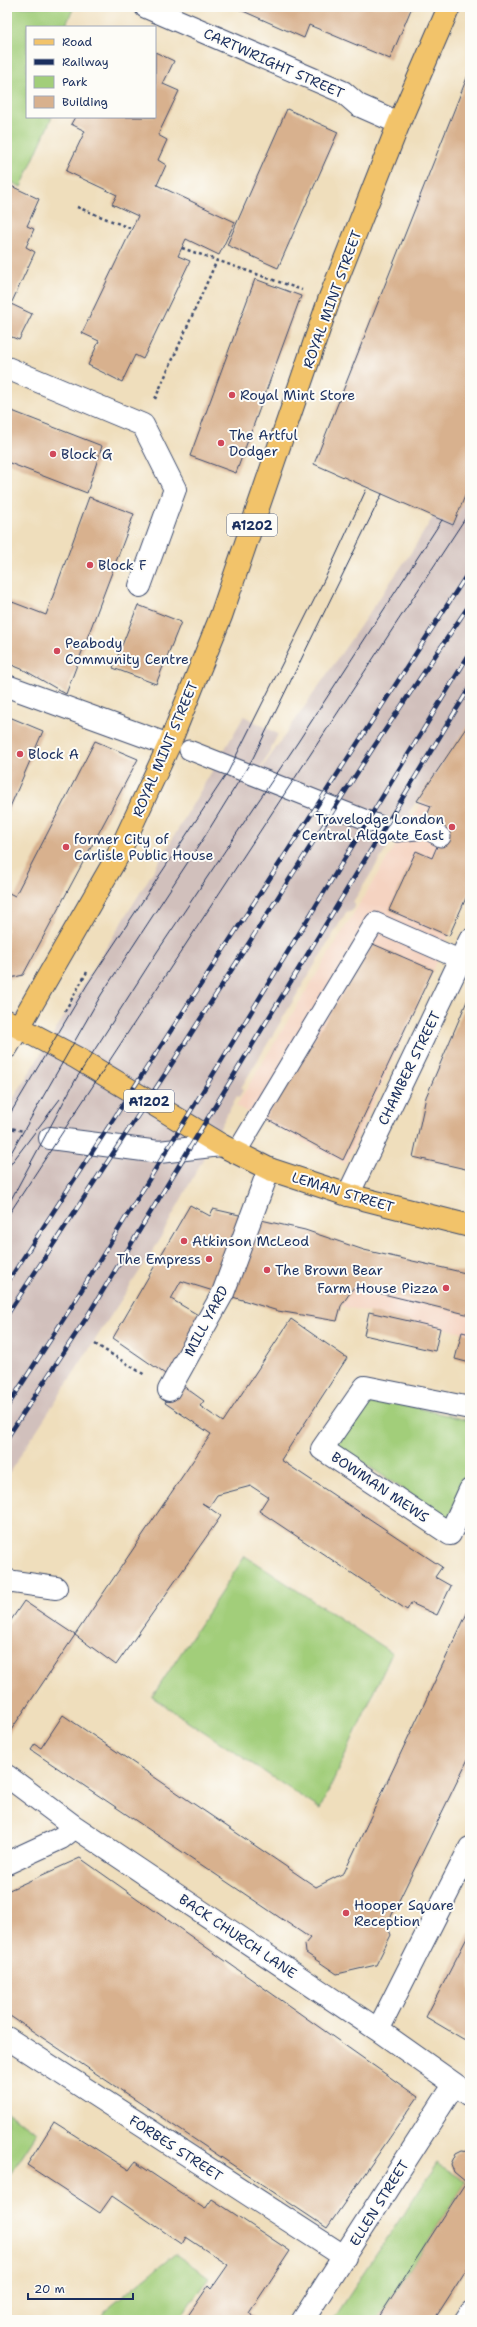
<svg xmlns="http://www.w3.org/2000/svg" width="477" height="2327" font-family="'Shantell Sans',sans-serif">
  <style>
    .built { fill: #f5d3c1 }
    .industrial { fill: #d1c0bc }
    .green { fill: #a2ce7a; stroke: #5e7e6c }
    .building { fill: #d8b18e }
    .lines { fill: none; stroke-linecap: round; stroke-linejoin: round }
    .service-casing { stroke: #3b496c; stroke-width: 21 }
    .minor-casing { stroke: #3b496c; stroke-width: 24 }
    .secondary-casing { stroke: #3b496c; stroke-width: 24 }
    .primary-casing { stroke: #3b496c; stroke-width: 24 }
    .path { stroke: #3b496c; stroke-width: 2.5; stroke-dasharray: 3 3; stroke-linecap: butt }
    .service { stroke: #fff; stroke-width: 19 }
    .minor { stroke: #fff; stroke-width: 22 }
    .secondary { stroke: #fae7c3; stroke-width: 22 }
    .primary { stroke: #f2c36a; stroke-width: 22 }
    .tram { stroke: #1b2f5e; stroke-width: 1 }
    .rail-casing { stroke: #1b2f5e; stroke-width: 4.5 }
    .rail { stroke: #fdfcf7; stroke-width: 3; stroke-dasharray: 9; stroke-linecap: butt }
    .poi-dot { fill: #d1495b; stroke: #fdfcf7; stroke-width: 1.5 }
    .labels { text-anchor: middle; stroke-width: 4; stroke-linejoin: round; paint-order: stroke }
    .shield { fill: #fdfcf7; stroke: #5f6c8c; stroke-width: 1 }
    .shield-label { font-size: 13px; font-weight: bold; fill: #1b2f5e }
    .street-label { font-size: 14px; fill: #1b2f5e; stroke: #fdfcf7 }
    .poi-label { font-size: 14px; fill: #1b2f5e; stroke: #fdfcf7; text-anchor: start }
  </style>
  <rect width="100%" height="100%" fill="#fdfcf7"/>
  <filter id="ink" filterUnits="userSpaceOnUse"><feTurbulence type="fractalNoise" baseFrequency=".025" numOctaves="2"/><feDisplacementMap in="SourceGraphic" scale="8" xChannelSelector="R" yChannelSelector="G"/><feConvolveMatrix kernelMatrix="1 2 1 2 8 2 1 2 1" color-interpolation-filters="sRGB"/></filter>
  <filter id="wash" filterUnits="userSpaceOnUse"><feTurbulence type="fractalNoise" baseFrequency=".012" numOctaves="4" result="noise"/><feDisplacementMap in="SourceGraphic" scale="16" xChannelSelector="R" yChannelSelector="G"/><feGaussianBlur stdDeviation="0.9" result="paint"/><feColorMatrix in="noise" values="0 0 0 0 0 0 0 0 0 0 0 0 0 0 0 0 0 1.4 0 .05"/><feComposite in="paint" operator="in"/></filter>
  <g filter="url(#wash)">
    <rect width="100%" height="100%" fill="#efdebc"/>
    <!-- built -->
    <path class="built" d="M470,723V888L346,1164L236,1106Z
      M364,1250L470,1274V1334L341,1306L337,1321L278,1311Z"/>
    <!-- industrial -->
    <path class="industrial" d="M470,484V722L409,812L412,814L407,821L404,820L401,826L353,902L355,905L351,912L347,911L241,1088L243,1090L239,1097L237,1096L156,1246L7,1476V1109L159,862L244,716L278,734L258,774L412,551L433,517L453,525Z"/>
    <!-- green -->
    <path class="green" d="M7,7H74L65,27H27V117H52L21,187L7,180Z
      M370,1396L470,1421V1474L448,1519L335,1444Z
      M245,1556L392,1653L320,1809L152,1697Z
      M7,2112L37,2133L7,2179Z
      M437,2163L466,2182L377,2320H333Z
      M175,2254L209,2277L179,2320H99L105,2311Z"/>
    <g id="blocks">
      <!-- building -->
      <path class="building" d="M234,7H412L390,59L309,25L304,38Z
        M155,52L174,61L163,84L179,91L158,135L167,140L158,160L166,165L157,185L235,222L219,255L186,239L178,256L190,261L143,359L135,355L122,382L88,365L99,341L82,333L138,216L112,204L117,195L66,171L85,131L71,124L75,117H155Z
        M470,70V484L453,525L314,464Z
        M287,109L338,132L278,268L227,245Z
        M7,184L39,199L27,226L34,229L26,247L35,252L11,304L32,314L19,340L7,335Z
        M255,279L301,296L236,473L190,456Z
        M7,409L102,446L87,493L7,462Z
        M89,497L134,514L66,694L24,670L7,663V600L46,615Z
        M138,605L181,622L156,684L113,668Z
        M7,716L43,731L7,814Z
        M470,722V889L449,936L389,910L416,851L432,858L441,837L424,823L431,806L417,801Z
        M95,741L138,759L23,975L7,979V892L15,896Z
        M373,944L433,970L343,1160L265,1118Z
        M470,994V1170L413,1157L426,1097Z
        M190,1205L210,1216L213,1209L305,1230L364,1250L470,1274V1315L354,1287L341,1306L337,1321L278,1311L181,1281L171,1299L205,1319L171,1378L113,1338Z
        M369,1312L440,1328L435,1351L364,1335Z
        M291,1319L347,1358L281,1460L442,1567L435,1577L451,1586L437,1615L411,1603L407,1610L259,1511L268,1497L251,1486L217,1495L209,1507L202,1503L221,1516L116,1665L75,1635L7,1736V1626L24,1601L75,1635L211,1434L165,1403L179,1383L204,1401L200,1406L223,1422Z
        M462,1332L470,1334V1363L455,1359Z
        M470,1607V1755L387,1925L391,1935L376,1965L337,1974L306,1953L305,1944L310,1938L31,1750L35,1744L41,1748L63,1715L316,1887L344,1873Z
        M80,1858L418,2097L327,2228L7,2014V1891Z
        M470,1932V2043L426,2017Z
        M54,2122L129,2170L135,2162L205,2209L212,2199L290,2251L249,2313L258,2320H185L209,2285L212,2288L228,2265L186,2237L182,2244L112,2196L100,2213L27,2165Z
        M462,2150L470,2151V2264L434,2320H377L466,2182L454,2172L451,2164L456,2153Z"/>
    </g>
  </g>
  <g filter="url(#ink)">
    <use href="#blocks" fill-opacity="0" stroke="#3b496c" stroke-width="1"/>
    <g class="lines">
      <!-- service casing -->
      <g class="service-casing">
        <path id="service" d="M189,750L397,832L426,829L441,837
          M236,1153L375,922L461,960
          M464,2320L470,2311"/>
      </g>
      <!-- minor casing -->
      <g class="minor-casing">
        <path id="minor" d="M146,7L343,92L358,105L399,123
          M7,368L143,425L175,489L140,586
          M7,686L169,745
          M50,1138L159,1152L221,1145
          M348,1195L470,940
          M169,1390L223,1293L269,1169
          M470,1408L365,1387L322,1449L450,1534L470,1490
          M7,1581L56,1588
          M7,1776L75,1827L378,2030L470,2095
          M7,1863L61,1838L75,1827
          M378,2030L470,1848
          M7,2038L345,2257
          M303,2320L454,2085"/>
      </g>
      <!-- secondary casing -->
      <g class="secondary-casing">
        <path id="secondary" d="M7,1047L19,1027"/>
      </g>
      <!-- primary casing -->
      <g class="primary-casing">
        <path id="primary" d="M7,1021L77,1058L221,1145L269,1169L348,1195L470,1226
          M19,1027L117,857L169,745L221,616L329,300L399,123L449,7"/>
      </g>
      <!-- path -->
      <path class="path" d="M77,207L132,229
        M182,248L302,290
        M155,399L217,260
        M65,1011L87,972
        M7,1127L23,1131
        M95,1344L145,1375"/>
      <!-- service -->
      <use href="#service" class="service"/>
      <!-- minor -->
      <use href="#minor" class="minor"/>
      <!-- secondary -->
      <use href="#secondary" class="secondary"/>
      <!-- primary -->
      <use href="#primary" class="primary"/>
      <!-- tram -->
      <path class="tram" d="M7,1119L87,985L228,772L331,566L366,490
        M7,1160L101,995L205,836L253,758L382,494
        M7,1169L60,1099
        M7,1207L76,1079L157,952L298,742L442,520
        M7,1217L470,511"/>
      <!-- rail casing -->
      <g class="rail-casing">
        <path id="rail" d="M7,1283L470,570
          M7,1315L173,1062L373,748L470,604
          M7,1407L70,1309L470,653
          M7,1438L85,1320L470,687"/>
      </g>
      <!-- rail -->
      <use href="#rail" class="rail"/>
    </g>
  </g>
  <!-- markers -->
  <g class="poi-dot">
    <circle cx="232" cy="395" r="4"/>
    <circle cx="221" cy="443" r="4"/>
    <circle cx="53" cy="454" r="4"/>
    <circle cx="90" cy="565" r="4"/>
    <circle cx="57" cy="651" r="4"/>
    <circle cx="20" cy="754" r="4"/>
    <circle cx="452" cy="827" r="4"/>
    <circle cx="66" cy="847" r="4"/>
    <circle cx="184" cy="1241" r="4"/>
    <circle cx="209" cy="1259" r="4"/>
    <circle cx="267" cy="1270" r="4"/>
    <circle cx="446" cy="1288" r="4"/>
    <circle cx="346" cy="1913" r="4"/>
  </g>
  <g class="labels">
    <!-- shield labels -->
    <g class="shield">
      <rect x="227" y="514" width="50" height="22" rx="3"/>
      <rect x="124" y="1090" width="50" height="22" rx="3"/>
    </g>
    <g class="shield-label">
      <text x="252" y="530">A1202</text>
      <text x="149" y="1106">A1202</text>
    </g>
    <!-- street labels -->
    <g class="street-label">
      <text transform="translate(274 63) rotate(24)" y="5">CARTWRIGHT STREET</text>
      <text transform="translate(332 299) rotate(-70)" y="5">ROYAL MINT STREET</text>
      <text transform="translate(165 749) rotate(-67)" y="5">ROYAL MINT STREET</text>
      <text transform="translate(409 1068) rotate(-64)" y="5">CHAMBER STREET</text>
      <text transform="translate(343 1192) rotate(17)" y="5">LEMAN STREET</text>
      <text transform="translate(206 1321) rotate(-62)" y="5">MILL YARD</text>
      <text transform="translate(380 1487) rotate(34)" y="5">BOWMAN MEWS</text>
      <text transform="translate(238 1936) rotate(34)" y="5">BACK CHURCH LANE</text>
      <text transform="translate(176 2148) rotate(33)" y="5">FORBES STREET</text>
      <text transform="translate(379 2203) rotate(-58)" y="5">ELLEN STREET</text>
    </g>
    <!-- poi labels -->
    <g class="poi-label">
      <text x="240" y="400">Royal Mint Store</text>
      <text x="229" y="440">The Artful<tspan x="229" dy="16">Dodger</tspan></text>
      <text x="61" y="459">Block G</text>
      <text x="98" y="570">Block F</text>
      <text x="65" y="648">Peabody<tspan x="65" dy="16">Community Centre</tspan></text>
      <text x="28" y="759">Block A</text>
      <text x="444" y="824" text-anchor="end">Travelodge London<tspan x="444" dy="16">Central Aldgate East</tspan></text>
      <text x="74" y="844">former City of<tspan x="74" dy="16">Carlisle Public House</tspan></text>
      <text x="192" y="1246">Atkinson McLeod</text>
      <text x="201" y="1264" text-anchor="end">The Empress</text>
      <text x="275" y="1275">The Brown Bear</text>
      <text x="438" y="1293" text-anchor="end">Farm House Pizza</text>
      <text x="354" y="1910">Hooper Square<tspan x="354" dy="16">Reception</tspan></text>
    </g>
  </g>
  <!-- margin -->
  <rect width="477" height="2327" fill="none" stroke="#fdfcf7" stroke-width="24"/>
  <!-- legend -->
  <rect x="26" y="26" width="130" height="92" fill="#fdfcf7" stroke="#a3aaba"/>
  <rect x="34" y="39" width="20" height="6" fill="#f2c36a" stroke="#a3aaba"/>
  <text x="62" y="46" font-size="12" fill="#1b2f5e">Road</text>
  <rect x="34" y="59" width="20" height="6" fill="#1b2f5e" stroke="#a3aaba"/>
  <text x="62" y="66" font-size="12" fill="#1b2f5e">Railway</text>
  <rect x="34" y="76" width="20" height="12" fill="#a2ce7a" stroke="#a3aaba"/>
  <text x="62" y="86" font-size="12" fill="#1b2f5e">Park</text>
  <rect x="34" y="96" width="20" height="12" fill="#d8b18e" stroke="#a3aaba"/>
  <text x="62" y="106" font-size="12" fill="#1b2f5e">Building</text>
  <!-- scale -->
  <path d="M28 2293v6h105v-6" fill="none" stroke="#1b2f5e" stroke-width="2"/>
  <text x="34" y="2293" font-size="12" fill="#1b2f5e" stroke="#fdfcf7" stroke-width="3" paint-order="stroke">20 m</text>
</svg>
